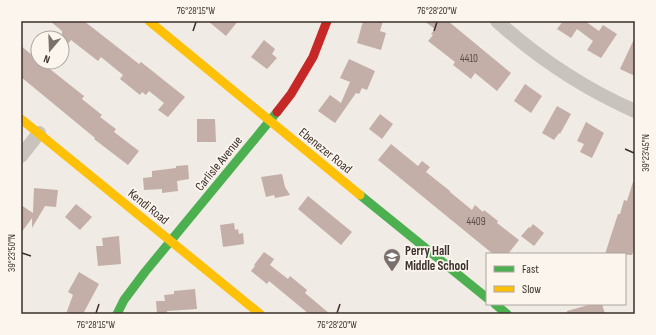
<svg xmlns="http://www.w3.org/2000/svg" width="656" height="335" font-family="'Sofia Sans Condensed',sans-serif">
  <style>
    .building { fill: #c3afa7 }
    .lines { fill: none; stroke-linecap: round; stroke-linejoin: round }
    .street { stroke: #c9c3be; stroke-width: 14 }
    .fast { stroke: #4caf50; stroke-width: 9 }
    .slow { stroke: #ffc107; stroke-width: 9 }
    .jam { stroke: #c62828; stroke-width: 9 }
    .ticks { fill: none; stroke: #3b302b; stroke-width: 1.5 }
    .labels { text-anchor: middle; stroke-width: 3.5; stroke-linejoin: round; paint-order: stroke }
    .number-label { font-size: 11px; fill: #5d504a }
    .street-label { font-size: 13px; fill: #3b302b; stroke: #fbf5ee }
    .poi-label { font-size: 13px; font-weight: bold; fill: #3b302b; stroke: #fbf5ee; text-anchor: start }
    .neatline { fill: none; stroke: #3b302b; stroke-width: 1.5 }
    .ticks-label { font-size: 10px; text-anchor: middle; fill: #3b302b }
  </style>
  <rect width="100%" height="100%" fill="#f0ebe5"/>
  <!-- building -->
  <path class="building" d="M50,21H84L139,64L141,62L185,97L168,117L158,110L164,103L149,91L146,95L142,92L140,95L120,79L123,75L101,57L98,61L71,40L62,51V31Z
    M208,21H238L226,36Z
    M363,21H383L380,31L386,33L381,50L357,43Z
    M424,21H448L511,73L497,91L475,73L471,79L453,65L455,62L428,41L433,35L431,34L435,29Z
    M563,21H585L599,31L603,25L617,34L601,58L587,50L593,41L577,29L571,38L557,29Z
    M635,37V76L620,69Z
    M264,40L275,49L272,54L277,58L267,69L251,57Z
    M21,46L38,60V62H41L84,96L82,99L102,115L100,117L116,129L114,132L139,151L128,165L94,139L95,138L21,77Z
    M349,59L375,71L367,90L362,88L359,94L356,93L335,123L318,111L330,95L341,103L350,82L340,78Z
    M525,84L542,96L531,113L514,101Z
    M557,106L571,114L560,134L559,133L554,140L542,133Z
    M380,114L393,124L382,139L369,129Z
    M197,119H215L216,142H197Z
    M586,122L604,133L592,158L580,152L584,144L577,141Z
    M391,144L418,166L422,161L430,167L426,172L450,191V192L472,210L475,205L483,212L484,210L498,221L497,223L519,240L508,254H493L378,160Z
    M188,165L189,179L177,181L178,191L162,193V189L144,190L143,178L152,177V171L176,168V166Z
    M282,174L285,187L290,195L275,198L274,195L266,197L261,177Z
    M633,182H635V247L632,255L605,254L618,214H620L624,200L627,201Z
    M34,188L58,190L56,207L45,206L32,228V218L21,233V205L33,213Z
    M308,196L352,232L341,245L298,209Z
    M76,204L92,217L80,230L65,217Z
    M234,223L235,230L238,229L239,234L243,233L244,244L223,247L220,225Z
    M533,224L544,233L534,246L521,236L529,227L530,228Z
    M119,236L121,264L98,266L96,246H103L102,238Z
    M264,252L274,259L270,265L288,279L290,276L307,290L305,293L330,314H309L269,281L267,284L251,271L255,266L254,265Z
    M79,272L99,284L83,314H66L73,295L68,292Z
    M195,289L197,309L167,311V314H157L156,301H165L164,295L174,294V291Z
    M592,304H602L605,314H567V311Z"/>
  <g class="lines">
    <!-- street -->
    <path class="street" d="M497,21C538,58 585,89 635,111
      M21,156L39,133"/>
    <!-- fast -->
    <path class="fast" d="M360,195L487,298
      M495,304L507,314
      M117,314L124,300L145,272L277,112"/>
    <!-- slow -->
    <path class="slow" d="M149,21L360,195
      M21,119L260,314"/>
    <!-- jam -->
    <path class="jam" d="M277,112L291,94L313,57L327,21"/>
  </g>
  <!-- ticks -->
  <path class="ticks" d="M193,31L196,22M434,31L437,22M625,149L634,153M22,253L31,256M96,313L99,304M337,313L340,304"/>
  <!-- icons -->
  <defs>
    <g id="school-pin" transform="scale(0.9)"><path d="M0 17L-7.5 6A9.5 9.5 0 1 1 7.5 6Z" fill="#7a716c" stroke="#fbf5ee"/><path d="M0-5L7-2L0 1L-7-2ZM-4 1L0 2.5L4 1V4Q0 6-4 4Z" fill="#fff"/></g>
  </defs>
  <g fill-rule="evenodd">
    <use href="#school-pin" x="392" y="257"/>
  </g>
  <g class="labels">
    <!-- number labels -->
    <g class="number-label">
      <text x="469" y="62">4410</text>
      <text x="476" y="225">4409</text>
    </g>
    <!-- street labels -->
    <g class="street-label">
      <text transform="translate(326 150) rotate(39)" y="5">Ebenezer Road</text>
      <text transform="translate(218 163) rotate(-51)" y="5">Carlisle Avenue</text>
      <text transform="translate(149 206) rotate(39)" y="5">Kendi Road</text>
    </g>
    <!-- poi labels -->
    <g class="poi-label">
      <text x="405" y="255">Perry Hall<tspan x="405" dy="15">Middle School</tspan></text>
    </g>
  </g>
  <!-- border -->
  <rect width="656" height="335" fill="none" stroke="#fbf5ee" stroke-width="44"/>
  <!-- legend -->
  <rect x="486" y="253" width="140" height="52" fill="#fbf5ee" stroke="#aea6a0"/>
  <rect x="494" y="266" width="20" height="6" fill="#4caf50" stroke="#aea6a0"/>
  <text x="522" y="273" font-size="12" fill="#3b302b">Fast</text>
  <rect x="494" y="286" width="20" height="6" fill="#ffc107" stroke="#aea6a0"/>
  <text x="522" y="293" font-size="12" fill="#3b302b">Slow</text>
  <!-- north arrow -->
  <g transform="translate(50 50) rotate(199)"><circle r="19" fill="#fbf5ee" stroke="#aea6a0"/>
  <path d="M0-3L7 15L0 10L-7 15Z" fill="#7a716c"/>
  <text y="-6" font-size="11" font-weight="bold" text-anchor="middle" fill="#3b302b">N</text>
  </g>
  <rect x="22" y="22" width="612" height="291" class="neatline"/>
  <g class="ticks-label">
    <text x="196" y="14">76°28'15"W</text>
    <text x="437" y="14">76°28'20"W</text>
    <text transform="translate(645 153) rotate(-90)" y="4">39°23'45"N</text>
    <text transform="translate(11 253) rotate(-90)" y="4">39°23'50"N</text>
    <text x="96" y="328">76°28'15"W</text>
    <text x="337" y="328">76°28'20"W</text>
  </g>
</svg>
